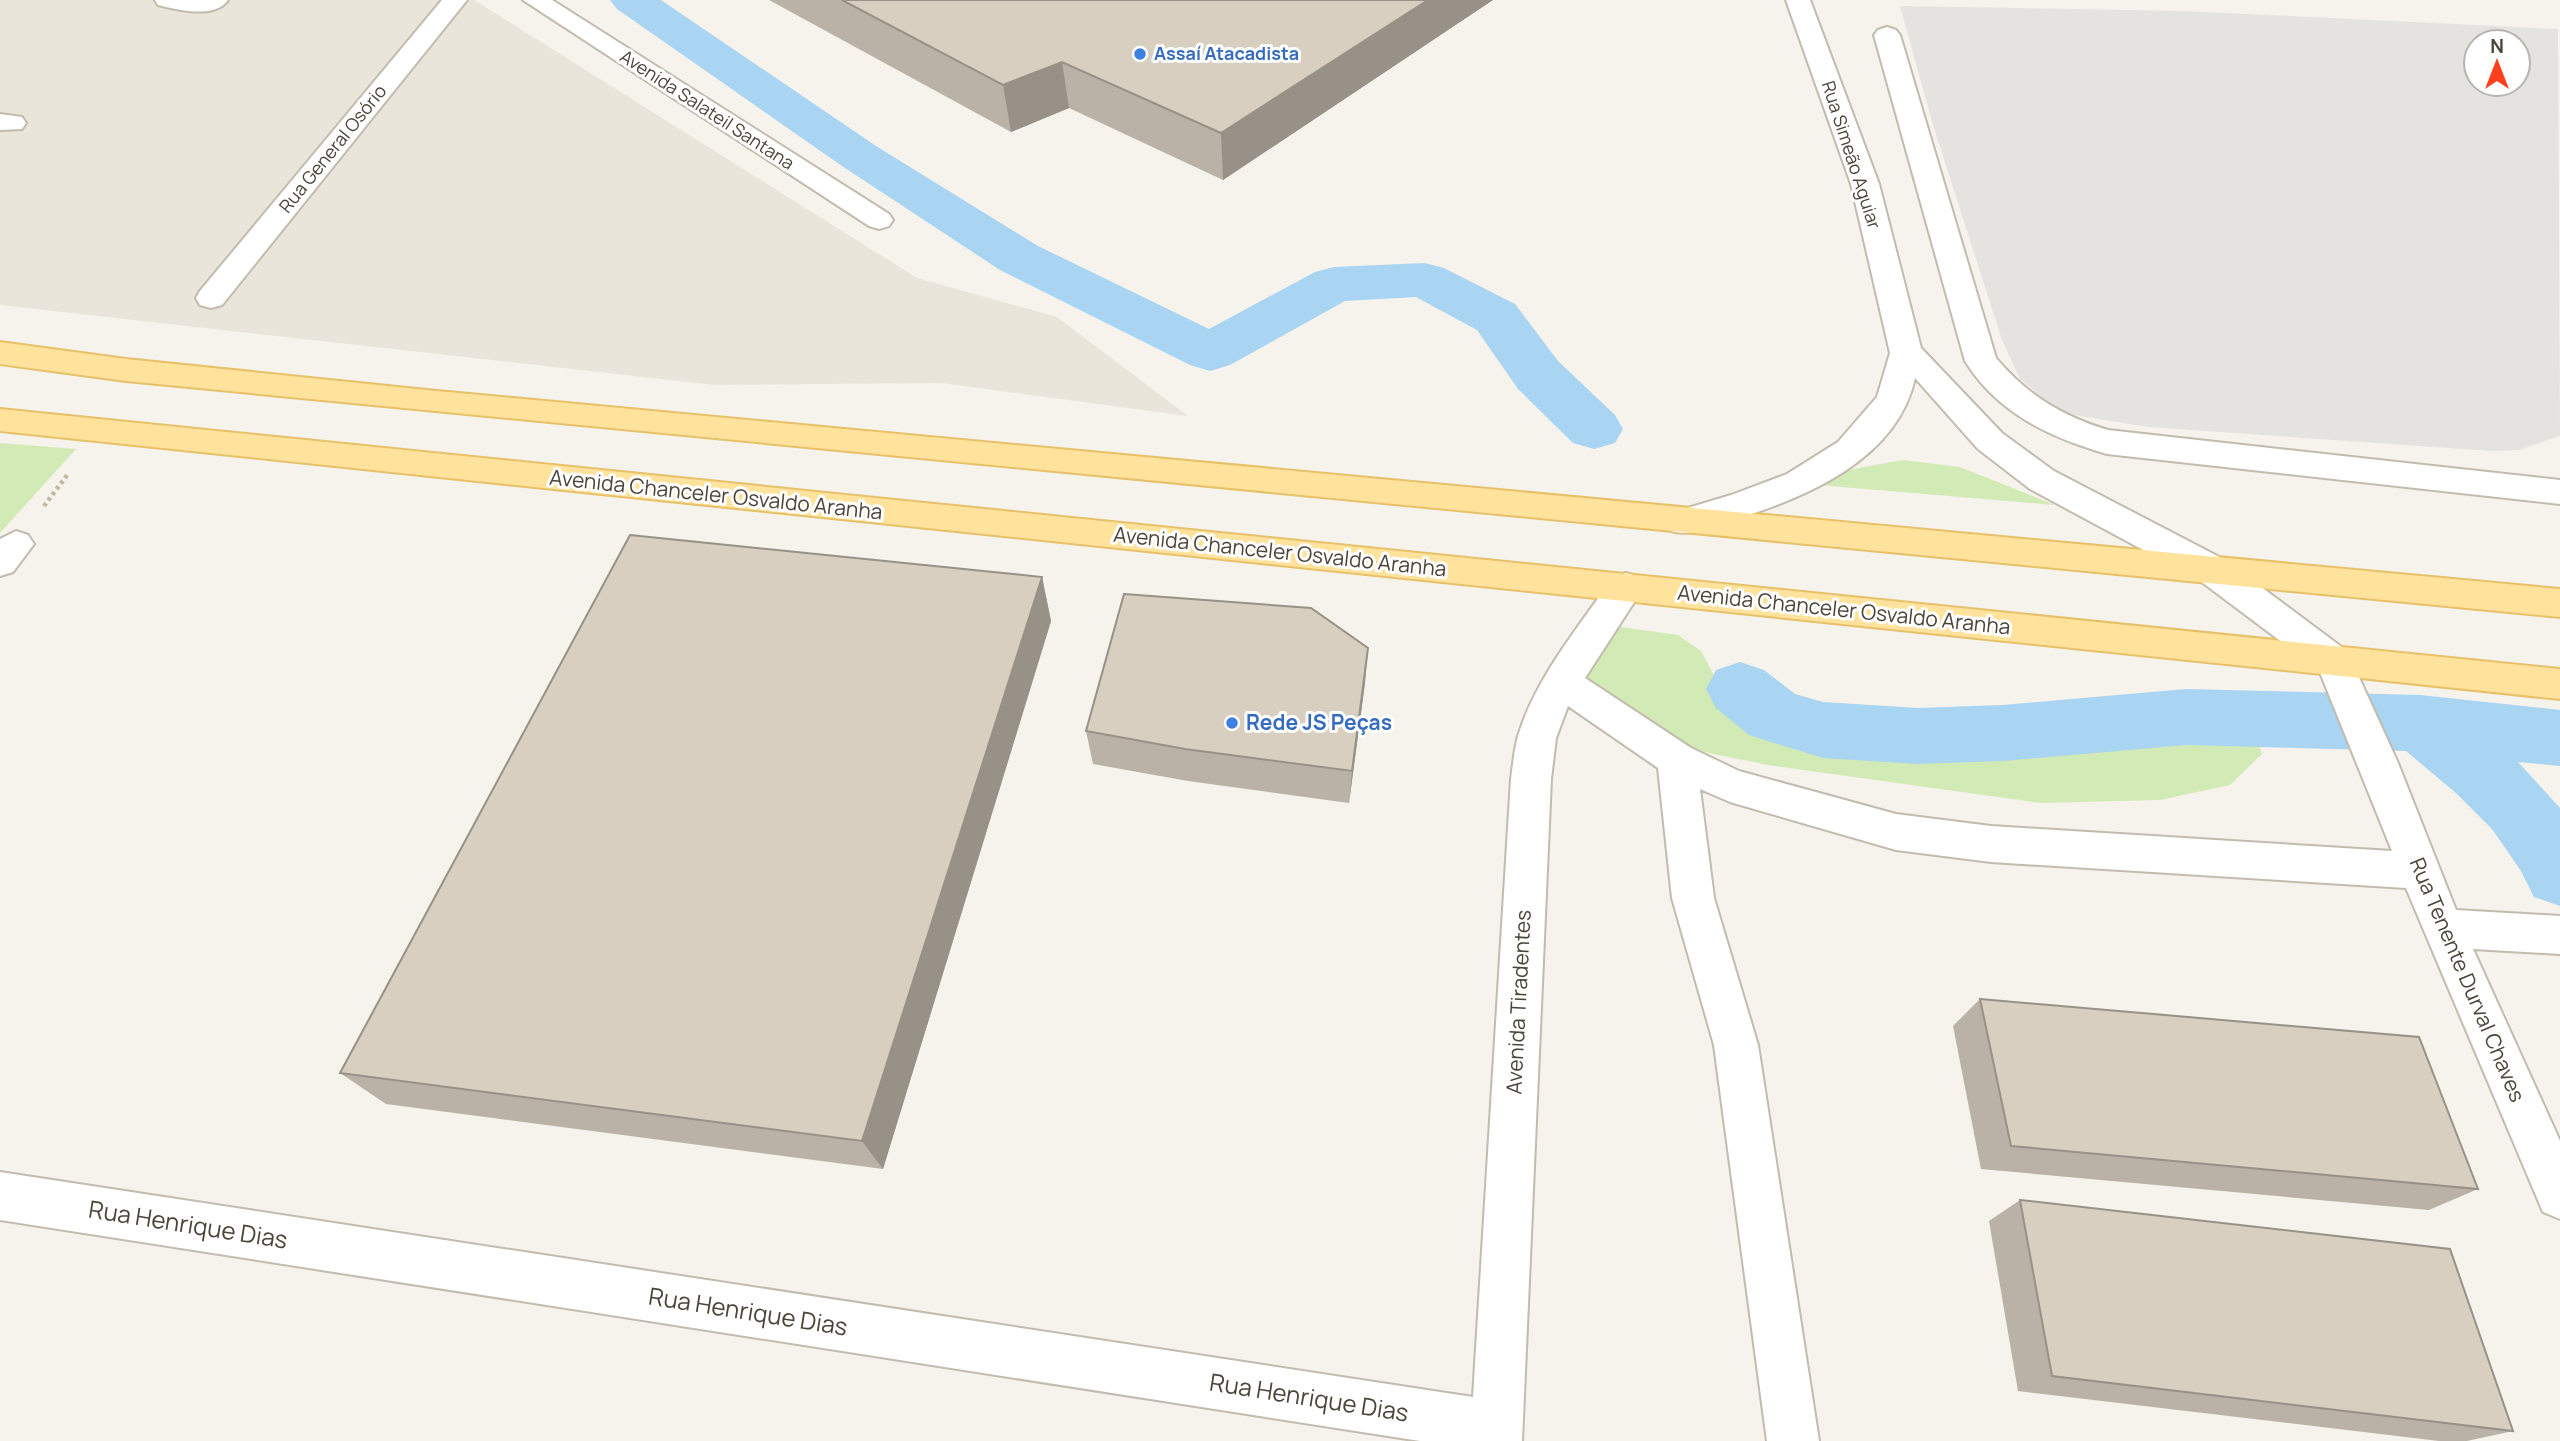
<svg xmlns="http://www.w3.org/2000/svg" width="2560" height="1441" font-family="Manrope,sans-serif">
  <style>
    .residential { fill: #eae5da }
    .green { fill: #d2eab5 }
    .parking { fill: #e5e3e0; fill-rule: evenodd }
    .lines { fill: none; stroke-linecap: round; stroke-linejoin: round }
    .canal { fill: #a9d4f2; fill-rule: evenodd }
    .minor-casing { stroke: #c2bbae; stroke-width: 4 }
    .major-casing { stroke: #e6c16a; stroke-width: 4 }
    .path { stroke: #c4b79f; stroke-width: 4.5; stroke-dasharray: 3.5 3.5; stroke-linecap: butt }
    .minor { fill: #fff; fill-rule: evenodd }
    .major { fill: #ffe39c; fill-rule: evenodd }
    .wall { fill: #bab2a6 }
    .shaded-wall { fill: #979187 }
    .building { fill: #d8cfc1; stroke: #979187; stroke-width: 2 }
    .shop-dot { fill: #3f7fe0; stroke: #fff; stroke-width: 2.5 }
    .labels { text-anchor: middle; stroke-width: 6; stroke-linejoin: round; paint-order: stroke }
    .far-shop-label { font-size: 18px; font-weight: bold; fill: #366cbe; stroke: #fff; text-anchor: start }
    .far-street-label { font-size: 18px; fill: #4b4439; stroke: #fff }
    .street-label { font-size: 21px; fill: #4b4439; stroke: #fff }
    .shop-label { font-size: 21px; font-weight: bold; fill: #366cbe; stroke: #fff; text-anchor: start }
    .near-street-label { font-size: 24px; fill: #4b4439; stroke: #fff }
  </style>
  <rect width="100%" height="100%" fill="#f6f3ec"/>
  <!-- residential -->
  <path class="residential" d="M0,0H474L917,278L1057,317L1188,416L941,383L715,385L0,305Z"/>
  <!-- green -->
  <path class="green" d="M0,443L76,449L0,533Z
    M1903,460L1960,467L2055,505L1819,485L1842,471Z
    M1614,626L1678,635L1701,651L1716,679L1741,709L1799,746L1921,756L1992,757L2219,729L2255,732L2262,754L2230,785L2160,800L2041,803L1768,765L1670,745L1572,678Z"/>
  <!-- parking -->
  <path class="parking" d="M1900,6L2185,11L2558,29L2560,436L2519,450L2491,451L2148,427L2061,413L2020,379L2002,340L1933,125ZM2476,42H2518V84H2476Z"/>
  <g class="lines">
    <!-- canal -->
    <path class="canal" d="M610,0H661L876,146L1038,246L1209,329L1315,272L1334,267L1425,263L1444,268L1515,304L1558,361L1615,415L1623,429L1615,443L1594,449L1573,443L1518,389L1477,330L1416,297L1345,301L1230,365L1210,371L1190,365L1000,270L842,166L617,9Z
      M1740,662L1764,670L1795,694L1823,702L1918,708L2002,705L2186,689L2420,695L2560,710V766L2518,762L2560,808V906L2534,897L2521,871L2492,829L2457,794L2406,751L2186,745L2002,761L1918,764L1823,758L1749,735L1716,708L1706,689L1716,670Z"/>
    <!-- minor casing -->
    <g class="minor-casing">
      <path id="minor" d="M155,0H228C215,19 178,10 158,5Z
        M442,0H467L222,305L211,308L200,305L196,298L200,291Z
        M523,0H552L889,214L893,220L889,226L879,229L869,226Z
        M1786,0H1810L1879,184L1921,348L2002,433L2054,471L2225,560L2347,651L2398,763L2456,910L2560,916V954L2473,949L2560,1141V1219L2543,1212L2406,888L1991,862L1896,850L1730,802L1700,789L1714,898L1758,1045L1819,1441H1767L1714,1045L1672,898L1658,768L1568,706L1556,738L1551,779L1522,1441H1420L0,1220V1172L1473,1397L1511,779C1513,765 1514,750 1518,736C1536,677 1579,627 1613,577L1626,573L1639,577L1644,587L1585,678L1691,748L1739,771L1896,814L1991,826L2392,851L2319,670L2199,580L2030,489L1978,449L1915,378C1897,460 1805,498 1733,520C1713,526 1691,537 1671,531L1666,522L1671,513L1731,495L1787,474L1838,442L1877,397L1890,353L1851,184Z
        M1887,27L1896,30L1900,35L1996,358C2027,395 2062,416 2108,430L2560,480V504L2107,454C2050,437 1998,414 1965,361L1874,35L1878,30Z
        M0,114L22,117L26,123L22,129L0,130Z
        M16,531L28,535L34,544L13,572L0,576V539Z"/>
    </g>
    <!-- major casing -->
    <g class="major-casing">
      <path id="major" d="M0,342L126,359L437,391L2560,589V617L126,381L0,364Z
        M0,409L2560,669V699L0,431Z"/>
    </g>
    <!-- path -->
    <path class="path" d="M44,506L68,474"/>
    <!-- minor -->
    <use href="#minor" class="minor"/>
    <!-- major -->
    <use href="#major" class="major"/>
  </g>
  <!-- wall -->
  <path class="wall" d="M769,0H1493L1223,180L1069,108L1011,132Z
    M1042,577L1051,621L883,1169L386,1104L340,1073Z
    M1365,683L1349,803L1188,781L1093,764L1086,731Z
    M1980,999L2478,1189L2429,1210L1981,1169L1953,1026Z
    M2020,1200L2513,1431L2467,1441H2439L2018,1391L1989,1221Z"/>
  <!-- shaded-wall -->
  <path class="shaded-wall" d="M1428,0H1493L1223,180L1221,133Z
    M1062,62L1069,108L1011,132L1003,85Z
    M1042,577L1051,621L883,1169L862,1141Z
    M1368,648L1365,683L1349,803L1352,771Z"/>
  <!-- building -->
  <path class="building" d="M842,0H1428L1221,133L1062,62L1003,85Z
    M630,535L1042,577L862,1141L340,1073Z
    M1124,594L1311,608L1368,648L1352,771L1185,749L1086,731Z
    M1980,999L2419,1037L2478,1189L2011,1146Z
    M2020,1200L2450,1249L2513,1431L2052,1376Z"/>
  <!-- markers -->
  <g class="shop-dot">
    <circle cx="1140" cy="54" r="7"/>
    <circle cx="1232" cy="723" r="7"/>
  </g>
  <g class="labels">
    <!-- far-shop labels -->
    <g class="far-shop-label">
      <text x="1154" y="60">Assaí Atacadista</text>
    </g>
    <!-- far-street labels -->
    <g class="far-street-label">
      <text transform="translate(707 110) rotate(33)" y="6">Avenida Salateil Santana</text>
      <text transform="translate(333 149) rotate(-51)" y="6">Rua General Osório</text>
      <text transform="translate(1851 155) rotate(72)" y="6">Rua Simeão Aguiar</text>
    </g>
    <!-- street labels -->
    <g class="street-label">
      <text transform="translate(716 495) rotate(6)" y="7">Avenida Chanceler Osvaldo Aranha</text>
      <text transform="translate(1280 552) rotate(6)" y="7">Avenida Chanceler Osvaldo Aranha</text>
      <text transform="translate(1844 610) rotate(6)" y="7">Avenida Chanceler Osvaldo Aranha</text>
      <text transform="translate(2467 980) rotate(67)" y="7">Rua Tenente Durval Chaves</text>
      <text transform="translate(1519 1002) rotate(-87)" y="7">Avenida Tiradentes</text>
    </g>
    <!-- shop labels -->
    <g class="shop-label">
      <text x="1246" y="730">Rede JS Peças</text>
    </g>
    <!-- near-street labels -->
    <g class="near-street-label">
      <text transform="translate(188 1225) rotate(9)" y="8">Rua Henrique Dias</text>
      <text transform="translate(748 1312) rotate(9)" y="8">Rua Henrique Dias</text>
      <text transform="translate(1309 1398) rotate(9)" y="8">Rua Henrique Dias</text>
    </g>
  </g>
  <!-- north arrow -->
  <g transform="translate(2497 63)"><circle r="33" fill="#ffffff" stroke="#b7b4b0" stroke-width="2"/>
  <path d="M0-5L12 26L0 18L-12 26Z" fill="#fc3f1d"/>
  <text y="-10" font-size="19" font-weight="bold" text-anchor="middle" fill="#4b4439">N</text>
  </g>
</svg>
